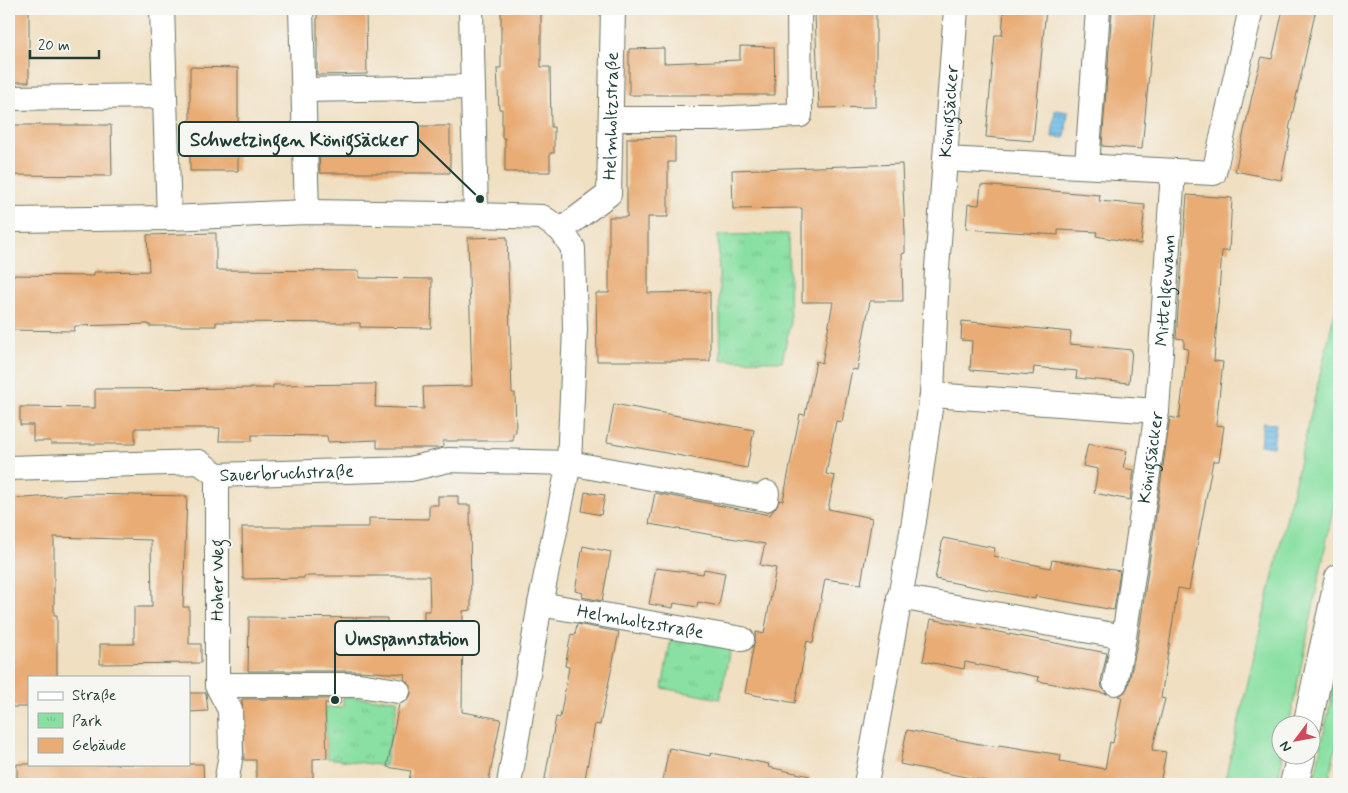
<svg xmlns="http://www.w3.org/2000/svg" width="1348" height="793" font-family="Mynerve,sans-serif">
  <style>
    .grass { fill: #8ae0a3; stroke: #548e6c }
    .park { fill: url(#park-tufts); stroke: #548e6c }
    .water { fill: url(#water-rules); stroke: #467c8e }
    .building { fill: #e9ac74 }
    .lines { fill: none; stroke-linecap: round; stroke-linejoin: round }
    .minor-casing { stroke: #687665; stroke-width: 26 }
    .primary-casing { stroke: #687665; stroke-width: 30 }
    .minor { stroke: #fff; stroke-width: 24 }
    .primary { stroke: #fff; stroke-width: 28 }
    .labels { text-anchor: middle; stroke-width: 4; stroke-linejoin: round; paint-order: stroke }
    .street-label { font-size: 18px; fill: #1f3d34; stroke: #f6f6f2 }
    .leader { fill: none; stroke: #1f3d34; stroke-width: 2 }
    .callout-dot { fill: #1f3d34; stroke: #f6f6f2; stroke-width: 2 }
    .callout { fill: #f6f6f2; stroke: #1f3d34; stroke-width: 2 }
    .callout-label { font-size: 19px; text-anchor: middle; font-weight: bold; fill: #1f3d34 }
  </style>
  <defs>
    <pattern id="park-tufts" width="24" height="20" patternUnits="userSpaceOnUse" patternTransform="scale(1.25)"><rect width="24" height="20" fill="#8ae0a3"/><path d="M3 7l-1-3M5 7V3M7 7l1-3M15 17l-1-3M17 17v-4M19 17l1-3" fill="none" stroke="#77c18d"/></pattern>
    <pattern id="water-rules" width="6" height="5" patternUnits="userSpaceOnUse" patternTransform="scale(1.25)"><rect width="6" height="5" fill="#6ebce8"/><path d="M0 2.5h6" fill="none" stroke="#5a9abd"/></pattern>
  </defs>
  <rect width="100%" height="100%" fill="#f6f6f2"/>
  <filter id="ink" filterUnits="userSpaceOnUse"><feTurbulence type="fractalNoise" baseFrequency=".02" numOctaves="2"/><feDisplacementMap in="SourceGraphic" scale="10" xChannelSelector="R" yChannelSelector="G"/><feConvolveMatrix kernelMatrix="1 2 1 2 8 2 1 2 1" color-interpolation-filters="sRGB"/></filter>
  <filter id="wash" filterUnits="userSpaceOnUse"><feTurbulence type="fractalNoise" baseFrequency=".0096" numOctaves="4" result="noise"/><feDisplacementMap in="SourceGraphic" scale="20" xChannelSelector="R" yChannelSelector="G"/><feGaussianBlur stdDeviation="1.12" result="paint"/><feColorMatrix in="noise" values="0 0 0 0 0 0 0 0 0 0 0 0 0 0 0 0 0 1.4 0 .05"/><feComposite in="paint" operator="in"/></filter>
  <g filter="url(#wash)">
    <rect width="100%" height="100%" fill="#f0dfc1"/>
    <!-- grass -->
    <path class="grass" d="M1339,294V480L1289,725L1280,726V756H1283L1277,784H1224Z
      M1339,662V731L1328,784H1313Z"/>
    <!-- park -->
    <path class="park" d="M788,234L790,325L782,361L721,360L718,235Z
      M672,633L731,645L720,699L662,688Z
      M343,697L398,700L385,766L327,758L325,707H343Z"/>
    <!-- water -->
    <path class="water" d="M1055,110L1068,112L1065,138L1052,137Z
      M1263,423L1276,424L1273,447L1260,445Z"/>
    <g id="blocks">
      <!-- building -->
      <path class="building" d="M9,9H29V82H9Z
        M317,9H366L367,74L317,75Z
        M501,9H541V67H550L551,127H554V153H550V172H505V138H502V109H499L497,68H501Z
        M1004,9H1046L1033,141L986,137L995,35H1002Z
        M1112,9H1155L1142,149L1102,146Z
        M1283,9H1316L1289,129L1291,130L1281,180L1235,171L1257,74L1262,57L1272,59Z
        M876,13V107L819,108L815,14Z
        M740,46L774,47L775,95H629V49L664,48V63L740,60Z
        M190,67L238,68V171H190Z
        M9,125H111L112,176L9,175Z
        M318,126H450V173H320Z
        M675,137V162H668V217H648V293L710,292V361H597L596,293H609V217H627V138Z
        M902,164L905,233V253L902,254L903,301H870L857,370L852,369L842,422L836,421L826,474L835,476L828,509L872,518L861,584L825,579L813,643L807,641L795,703L745,693L756,632L764,634L776,568L760,565L765,544L649,524L655,493L770,515L780,500L783,501L800,414L805,415L816,361L822,363L833,302H802V208L733,209L732,170Z
        M981,185L1100,195L1099,201L1145,205L1141,244L1096,236L1097,232L1058,230V235L966,229L968,204L979,205Z
        M1187,195L1232,198L1229,251H1222L1214,361L1223,362L1216,425L1224,426L1219,461H1213L1189,590L1178,588L1161,698L1165,699L1152,750L1166,752L1160,784H1001L900,764L907,730L980,744L999,747V745L1061,755L1060,761L1105,769L1110,742L1113,743L1122,697L1118,696L1125,692L1128,686L1138,640L1170,417L1179,419L1188,349L1184,348V339L1176,338Z
        M216,233V270L359,271V278L432,279L431,328L360,327V323L216,322V326H149V324L75,326L74,331L9,330V275L94,276V272L149,271L147,235Z
        M507,237L512,393H515L516,433H513V441H443V447L439,448H377V440L328,442L327,436L252,435V441H219L220,428H135V444H51V441H33V425H20V407L95,408V389L273,388V385L376,384L375,407L424,409L423,387L472,386L468,238Z
        M962,321L1071,332L1070,344L1132,350L1129,383L1076,378L1077,371L1034,367L1033,375L970,370L972,341L961,340Z
        M614,404L754,430L747,468L607,442Z
        M1088,444L1127,451L1123,468L1134,470L1130,500L1094,493L1098,469L1083,466Z
        M585,492L605,495L601,515L582,511Z
        M85,494L187,496L183,607H189V644H201V663L100,664V644H134V607H152L151,540L54,537V615H57V677H29V707H10L9,499Z
        M438,496H458V505H470L471,610L463,611L462,712L501,719L488,784L467,782V784H408L411,771L387,767L399,704L408,700L411,694V686L404,679L405,674L359,671H248L249,617L387,618V633L424,634V611H430L429,576H304V578L243,579L242,527H369V518L429,519V505H438Z
        M943,538L995,548L994,556L1050,568L1052,560L1120,571L1114,610L1035,596V599L935,579Z
        M583,546L611,552L602,601L582,597L583,593L575,591Z
        M656,568L703,574L704,569L725,573L719,606L698,602L697,607L674,603L673,608L649,604Z
        M931,619L1107,653L1101,681L1102,688L1108,694L1038,681L1039,677L965,662L964,669L923,661Z
        M577,624L619,632L600,725L595,724L584,784H544L556,717L560,718L569,667L565,666L571,634L575,635Z
        M189,693H206L208,711L189,712Z
        M242,699H340V704L325,703L327,758L313,759V784H256V760H244Z
        M669,748L710,756L711,753L769,764L768,767L810,776L809,784H662Z
        M17,764H203L204,784H17Z"/>
    </g>
  </g>
  <g filter="url(#ink)">
    <use href="#blocks" fill-opacity="0" stroke="#687665" stroke-width="1"/>
    <g class="lines">
      <!-- minor casing -->
      <g class="minor-casing">
        <g id="minor">
          <path d="M162,9L169,218"/>
          <path d="M301,9L307,212"/>
          <path d="M471,9L476,214"/>
          <path d="M304,90L471,87"/>
          <path d="M9,98L165,96"/>
          <path d="M611,119H713L800,115L799,9"/>
          <path d="M945,159L1214,173L1251,9"/>
          <path d="M1087,165L1098,9"/>
          <path d="M9,220L169,218L307,212L444,214L542,217L561,230L573,248L575,329L569,463L540,604L509,784"/>
          <path id="s1" d="M561,230L609,194L613,9"/>
          <path d="M932,395L1157,411"/>
          <path id="s2" d="M9,468L199,462L217,475L410,469L448,460L569,463L766,499L767,493"/>
          <path d="M217,475V685L230,710L231,754L226,784"/>
          <path id="s3" d="M899,597L1124,637L1157,411L1173,171"/>
          <path id="s4" d="M540,604L742,639"/>
          <path d="M1115,683L1124,637"/>
          <path d="M217,685H359L398,691"/>
          <path id="s5" d="M866,784L914,521L932,395L937,268L956,9"/>
        </g>
      </g>
      <!-- primary casing -->
      <g class="primary-casing">
        <path id="primary" d="M1307,726L1339,578
          M1294,784L1301,756"/>
      </g>
      <!-- minor -->
      <use href="#minor" class="minor"/>
      <!-- primary -->
      <use href="#primary" class="primary"/>
    </g>
  </g>
  <g class="labels">
    <!-- street labels -->
    <g class="street-label">
      <text dy="6" stroke="none"><textPath href="#s5" startOffset="679">Königsäcker</textPath></text>
      <text dy="6" stroke="none"><textPath href="#s1" startOffset="138">Helmholtzstraße</textPath></text>
      <text dy="6" stroke="none"><textPath href="#s3" startOffset="578">Mittelgewann</textPath></text>
      <text dy="6" stroke="none"><textPath href="#s3" startOffset="410">Königsäcker</textPath></text>
      <text dy="6" stroke="none"><textPath href="#s2" startOffset="282">Sauerbruchstraße</textPath></text>
      <text transform="translate(217 580) rotate(-90)" y="6">Hoher Weg</text>
      <text dy="6" stroke="none"><textPath href="#s4" startOffset="102">Helmholtzstraße</textPath></text>
    </g>
  </g>
  <!-- callouts -->
  <path class="leader" d="M480 199L418 139M335 700L335 638"/>
  <g class="callout-dot">
    <circle cx="480" cy="199" r="5"/>
    <circle cx="335" cy="700" r="5"/>
  </g>
  <g class="callout">
    <rect x="179" y="122" width="239" height="34" rx="5"/>
    <rect x="335" y="621" width="144" height="34" rx="5"/>
  </g>
  <g class="callout-label">
    <text x="299" y="146">Schwetzingen Königsäcker</text>
    <text x="407" y="645">Umspannstation</text>
  </g>
  <!-- margin -->
  <rect width="1348" height="793" fill="none" stroke="#f6f6f2" stroke-width="30"/>
  <!-- legend -->
  <rect x="28" y="676" width="162" height="90" fill="#f6f6f2" stroke="#a0aca6"/>
  <rect x="38" y="692" width="25" height="8" fill="#ffffff" stroke="#a0aca6"/>
  <text x="72" y="700" font-size="15" fill="#1f3d34">Straße</text>
  <rect x="38" y="713" width="25" height="15" fill="url(#park-tufts)" stroke="#a0aca6"/>
  <text x="72" y="726" font-size="15" fill="#1f3d34">Park</text>
  <rect x="38" y="738" width="25" height="15" fill="#e9ac74" stroke="#a0aca6"/>
  <text x="72" y="750" font-size="15" fill="#1f3d34">Gebäude</text>
  <!-- north arrow -->
  <g transform="translate(1296 740) rotate(238)"><circle r="24" fill="#f6f6f2" stroke="#a0aca6"/>
  <path d="M0-4L9 19L0 12L-9 19Z" fill="#d1495b"/>
  <text y="-8" font-size="14" font-weight="bold" text-anchor="middle" fill="#1f3d34">N</text>
  </g>
  <!-- scale -->
  <path d="M30 50v8h69v-8" fill="none" stroke="#1f3d34" stroke-width="2.5"/>
  <text x="38" y="50" font-size="15" fill="#1f3d34" stroke="#f6f6f2" stroke-width="4" paint-order="stroke">20 m</text>
</svg>
